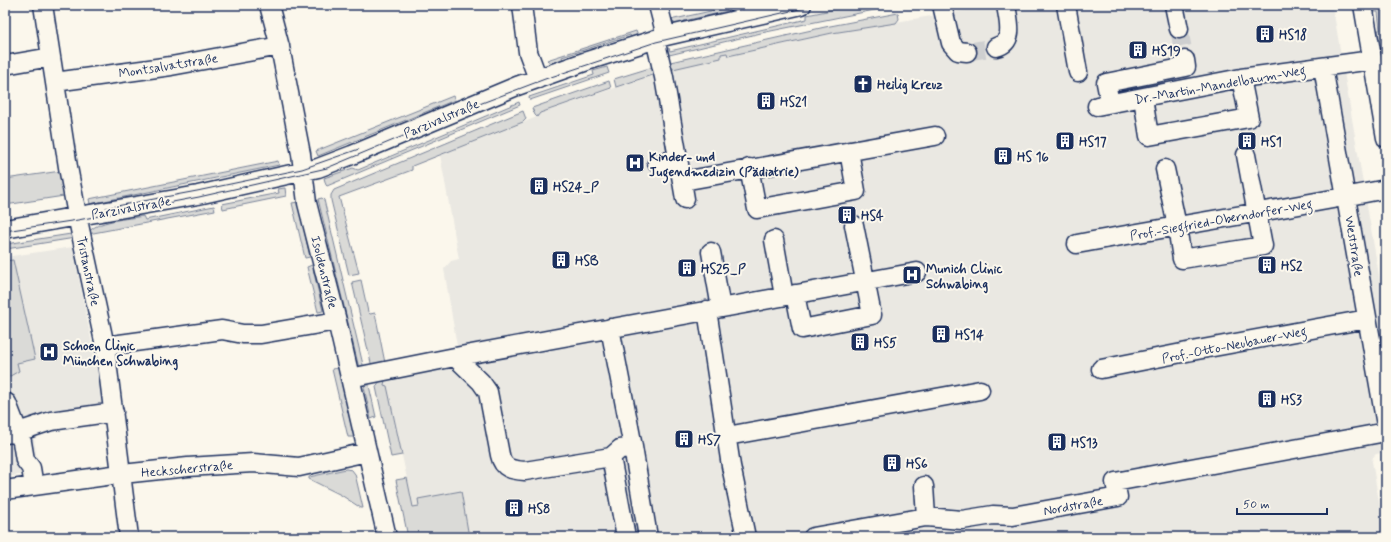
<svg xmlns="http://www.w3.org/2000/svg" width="1391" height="542" font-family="Mynerve,sans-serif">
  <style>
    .built { fill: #eae8e2 }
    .green { fill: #dadad7; stroke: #7a849a }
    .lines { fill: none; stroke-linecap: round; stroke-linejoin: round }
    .minor-tunnel { stroke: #cecfd0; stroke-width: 18; stroke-dasharray: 18 9; stroke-linecap: butt }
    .minor-casing { stroke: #1b2f5e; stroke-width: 21 }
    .minor { stroke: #fbf7ec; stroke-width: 18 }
    .tram { stroke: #1b2f5e; stroke-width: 1 }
    .labels { text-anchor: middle; stroke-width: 4; stroke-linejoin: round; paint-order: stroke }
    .poi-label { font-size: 13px; font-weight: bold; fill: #1b2f5e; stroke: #fbf7ec; text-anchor: start }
    .street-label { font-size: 13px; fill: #1b2f5e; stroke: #fbf7ec }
  </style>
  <rect width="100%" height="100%" fill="#fbf7ec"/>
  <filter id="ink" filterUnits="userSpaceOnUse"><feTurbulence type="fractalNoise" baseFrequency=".025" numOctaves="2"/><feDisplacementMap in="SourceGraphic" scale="8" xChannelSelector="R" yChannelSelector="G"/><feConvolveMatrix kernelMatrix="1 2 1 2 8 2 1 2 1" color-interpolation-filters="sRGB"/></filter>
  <g filter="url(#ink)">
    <!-- built -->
    <path class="built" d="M995,5H1331L1335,20L1380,281L1385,280L1386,288V452L1376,454L1373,457L1372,461L1385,537H422L416,507H413L390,399L384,382L385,380L460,364L444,269L451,261L459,259L440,155L537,117L540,113L672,69L721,57V54L722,53H727L729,56L832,33Z
      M73,247L101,390L103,422L33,432L39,472L5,477V257Z"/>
    <!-- green -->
    <path class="green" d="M738,5H754L684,21L685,26L677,25L670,20Z
      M856,5H899L761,33L665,56L666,49L669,48L670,51L807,19V15Z
      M1373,5H1386V56L1381,54L1378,30H1380L1378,12H1375Z
      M898,13L899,19L896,23L832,33L728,56L727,53L721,54V58L673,69L671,71L666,63L825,27Z
      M636,31L638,36L632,38L630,35L562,57L563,61C557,63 552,65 547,60Z
      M607,67L609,73L530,100L529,97L594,75L593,71Z
      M653,67L655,74L616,87L614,79Z
      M609,81L611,88L540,113L537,117L535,115L532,108Z
      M453,96L455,100L318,156L316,151Z
      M519,102L520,105L327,186L326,185L324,178L353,168L358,170Z
      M523,111L526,119L523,122L412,166V170L339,197L359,273L349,275L331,200V195L334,190Z
      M278,161L279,165L90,204L89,199Z
      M61,171L64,196L5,205V179Z
      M285,188L286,196L223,209L222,204L279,193L278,189Z
      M322,198L324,200L364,369L359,368L318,199Z
      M298,202L310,257L305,258L292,203Z
      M214,206L215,210L88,234C94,220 130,219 143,216L145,220Z
      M71,234L75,238L6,249V244Z
      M13,260L35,359L17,363L19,371L5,379V261Z
      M312,265L323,311L318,312L307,267Z
      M361,280L368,312L370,314L375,313L385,363L372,364L371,363L352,282Z
      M338,368L354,437H348L332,369Z
      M385,380L384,385L387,386L402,455L391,457L376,387L379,382Z
      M368,381L376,417L371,419L364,387Z
      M346,469L352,470L355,474L363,508H361L341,495L309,479V477Z
      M407,478L413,507L419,506L418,499L461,491L469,537H408L396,480Z"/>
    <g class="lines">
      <!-- minor-tunnel -->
      <path class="minor-tunnel" d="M1179,29L1185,60
        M967,52L996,47"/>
      <!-- minor casing -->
      <g class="minor-casing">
        <path id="minor" d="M43,5L68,167L78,220L105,346L129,537
          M269,5L280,47L301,154L307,203L337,321L387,537
          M522,5L528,52L538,79
          M658,5L666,36
          M942,5L951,43L958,51L967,52
          M1066,5L1078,72
          M1174,5L1179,29
          M1363,5L1386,138
          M655,39L664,77L685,199
          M996,47C1016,42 1008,20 1006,5
          M5,65L51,57
          M1323,67L1386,425
          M55,82L171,66L280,46
          M1143,98L1149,136L1249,118L1241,78
          M1110,103L1106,83L1186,67L1185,60
          M1097,106L1241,78L1372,60
          M657,163L678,159
          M749,168L757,209L856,191L849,151
          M1165,169L1177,226L1182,259L1263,246L1246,155
          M683,181L935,136
          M5,229L198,195L318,168L352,155L517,86L587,61L666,36L802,5
          M774,240L784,296
          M1077,244C1180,225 1283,209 1386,189
          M711,252L721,308
          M795,294L802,329L872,315L854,225
          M707,310L731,466L746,537
          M610,328L633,447L620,449L611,457L626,537
          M105,346L222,330L243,334H261L337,321
          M455,357L481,382L488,392L500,455C503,469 512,470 525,471L611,457
          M1101,369L1197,350L1367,319
          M350,378L455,357L917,272
          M5,402L7,403L22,442L25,460L31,468L34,486
          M5,434L18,432L51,421L114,412
          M727,436L980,390
          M633,447L648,537
          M924,486L926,517
          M5,490L113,475L188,467L253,463L299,467L367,452
          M813,537L926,517L962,520L993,515L1013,516L1118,497L1115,482L1386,432"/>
      </g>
      <!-- minor -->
      <use href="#minor" class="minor"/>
      <!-- tram -->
      <path class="tram" d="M106,208L197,191L302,169L359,149
        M5,231L78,220L199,197L327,168L482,103L545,79L656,42L817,5"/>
    </g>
  </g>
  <!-- icons -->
  <defs>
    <g id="building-square" transform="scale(1)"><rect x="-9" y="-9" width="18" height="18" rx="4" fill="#1b2f5e" stroke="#fbf7ec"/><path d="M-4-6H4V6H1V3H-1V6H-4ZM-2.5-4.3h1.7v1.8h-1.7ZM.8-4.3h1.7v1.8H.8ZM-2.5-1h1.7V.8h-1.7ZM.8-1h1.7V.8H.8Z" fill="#fff"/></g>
    <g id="church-square" transform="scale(1)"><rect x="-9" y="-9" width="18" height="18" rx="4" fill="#1b2f5e" stroke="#fbf7ec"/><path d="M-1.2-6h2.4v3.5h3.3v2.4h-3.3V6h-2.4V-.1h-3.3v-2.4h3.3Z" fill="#fff"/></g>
    <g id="hospital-square" transform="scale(1)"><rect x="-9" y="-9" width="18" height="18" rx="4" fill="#1b2f5e" stroke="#fbf7ec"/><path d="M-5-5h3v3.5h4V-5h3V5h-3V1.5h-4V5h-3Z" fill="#fff"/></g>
  </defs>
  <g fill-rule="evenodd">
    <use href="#building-square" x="1265" y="34"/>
    <use href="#building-square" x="1138" y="50"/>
    <use href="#church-square" x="863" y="84"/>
    <use href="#building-square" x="766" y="101"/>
    <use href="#building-square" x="1065" y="141"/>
    <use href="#building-square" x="1247" y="141"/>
    <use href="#building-square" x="1003" y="156"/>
    <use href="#hospital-square" x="635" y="163"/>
    <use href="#building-square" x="539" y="186"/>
    <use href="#building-square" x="847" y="215"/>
    <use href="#building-square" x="561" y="260"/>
    <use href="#building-square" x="1267" y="265"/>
    <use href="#building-square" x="687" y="268"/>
    <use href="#hospital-square" x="912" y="275"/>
    <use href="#building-square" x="941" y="334"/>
    <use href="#building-square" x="860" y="342"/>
    <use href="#hospital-square" x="49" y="352"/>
    <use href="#building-square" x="1267" y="399"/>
    <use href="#building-square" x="684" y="439"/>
    <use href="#building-square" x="1057" y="442"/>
    <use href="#building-square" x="892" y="463"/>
    <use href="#building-square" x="514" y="508"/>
  </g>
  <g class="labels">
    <!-- poi labels -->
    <g class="poi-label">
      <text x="1279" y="39">HS18</text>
      <text x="1152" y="55">HS19</text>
      <text x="877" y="89">Heilig Kreuz</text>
      <text x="780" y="106">HS21</text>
      <text x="1079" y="146">HS17</text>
      <text x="1261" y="146">HS1</text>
      <text x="649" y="161">Kinder- und<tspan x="649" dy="15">Jugendmedizin (Pädiatrie)</tspan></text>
      <text x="1017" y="161">HS 16</text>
      <text x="553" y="191">HS24_P</text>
      <text x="861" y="220">HS4</text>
      <text x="575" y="265">HSB</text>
      <text x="1281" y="270">HS2</text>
      <text x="701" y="273">HS25_P</text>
      <text x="926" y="273">Munich Clinic<tspan x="926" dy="15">Schwabing</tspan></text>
      <text x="955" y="339">HS14</text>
      <text x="874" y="347">HS5</text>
      <text x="63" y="350">Schoen Clinic<tspan x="63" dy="15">München Schwabing</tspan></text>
      <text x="1281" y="404">HS3</text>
      <text x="698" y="444">HS7</text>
      <text x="1071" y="447">HS13</text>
      <text x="906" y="468">HS6</text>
      <text x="528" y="513">HS8</text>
    </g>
    <!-- street labels -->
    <g class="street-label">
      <text transform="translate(168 65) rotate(-9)" y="5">Montsalvatstraße</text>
      <text transform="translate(1220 84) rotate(-10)" y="5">Dr.-Martin-Mandelbaum-Weg</text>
      <text transform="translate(441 118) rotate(-23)" y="5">Parzivalstraße</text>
      <text transform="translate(131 207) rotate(-10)" y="5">Parzivalstraße</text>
      <text transform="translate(1221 219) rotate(-10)" y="5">Prof.-Siegfried-Oberndorfer-Weg</text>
      <text transform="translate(1355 246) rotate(81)" y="5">Weststraße</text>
      <text transform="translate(89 271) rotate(78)" y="5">Tristanstraße</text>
      <text transform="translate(325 272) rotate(76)" y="5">Isoldenstraße</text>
      <text transform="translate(1234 344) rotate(-11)" y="5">Prof.-Otto-Neubauer-Weg</text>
      <text transform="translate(187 468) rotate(-5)" y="5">Heckscherstraße</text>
      <text transform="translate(1073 505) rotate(-10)" y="5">Nordstraße</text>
    </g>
  </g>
  <!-- margin -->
  <rect width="1391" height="542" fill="none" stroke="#fbf7ec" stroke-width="20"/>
  <rect x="10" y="10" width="1371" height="522" fill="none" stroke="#1b2f5e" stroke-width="1.5" filter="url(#ink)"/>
  <!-- scale -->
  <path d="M1237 508v6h90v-6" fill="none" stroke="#1b2f5e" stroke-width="2"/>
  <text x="1243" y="508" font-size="12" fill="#1b2f5e" stroke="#fbf7ec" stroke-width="3" paint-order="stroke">50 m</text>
</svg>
